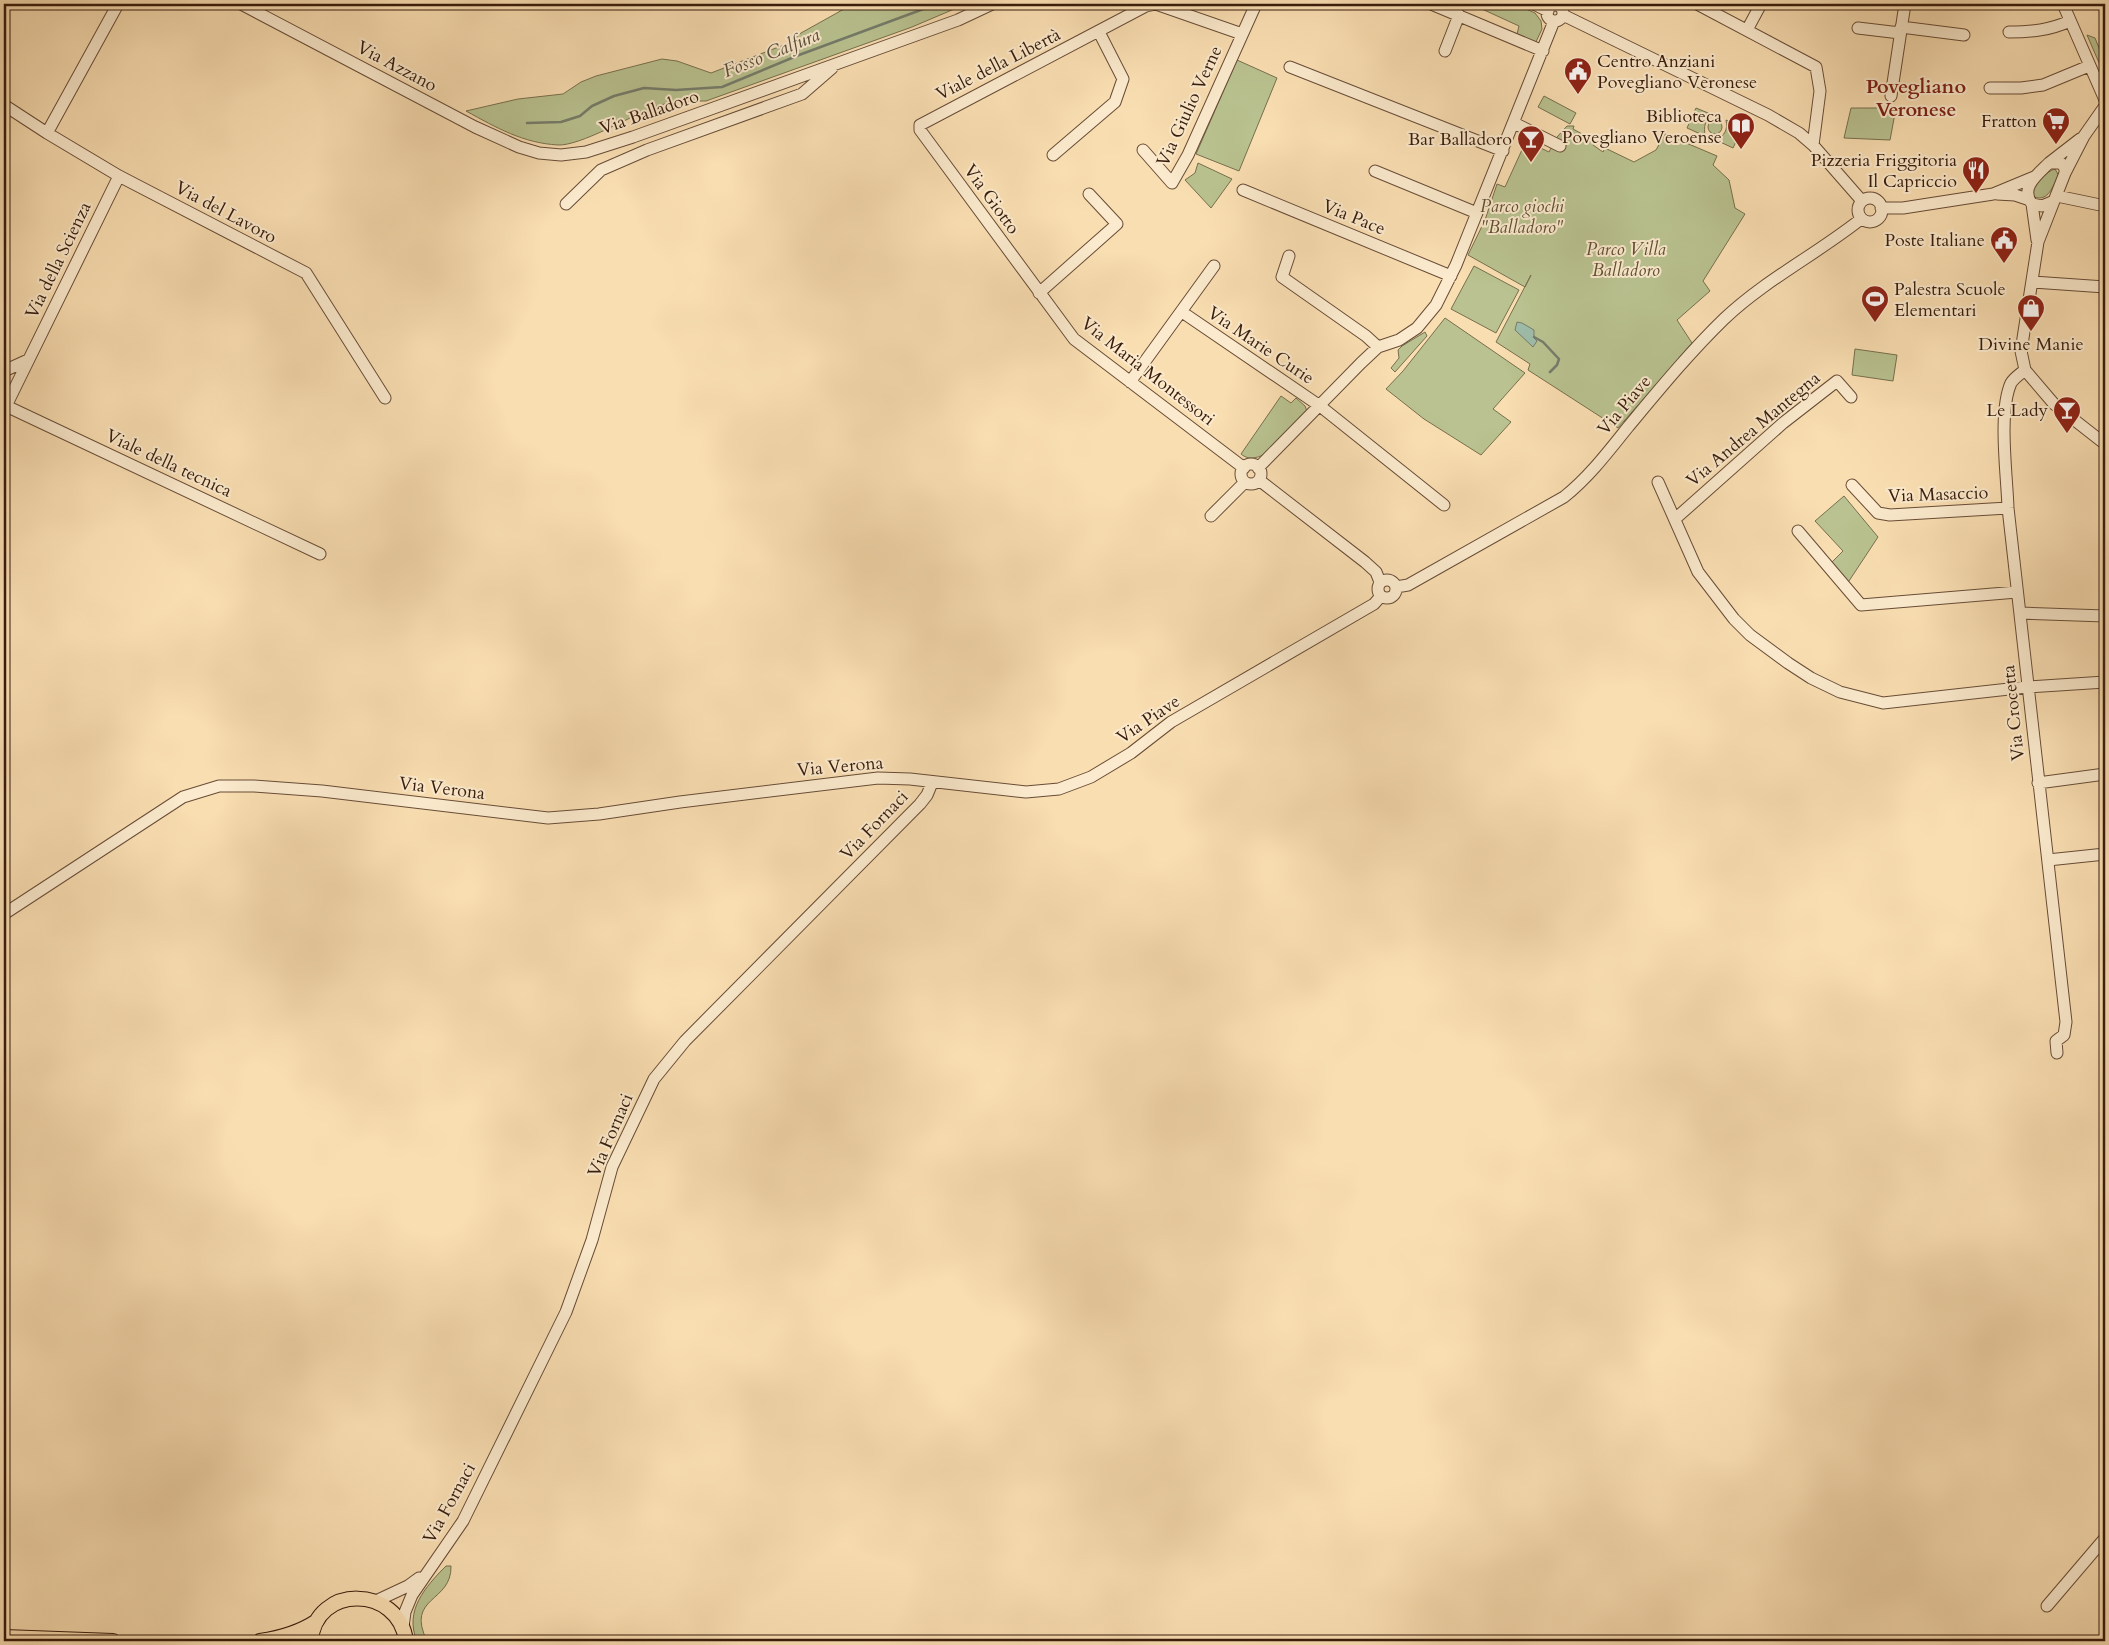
<svg xmlns="http://www.w3.org/2000/svg" width="2109" height="1645" font-family="Cardo,serif">
  <style>
    .green { fill: #b9c290; stroke: #786f4e }
    .water { fill: #9ebcaa; stroke: #757c6b }
    .lines { fill: none; stroke-linecap: round; stroke-linejoin: round }
    .stream { stroke: #757c6b; stroke-width: 2.5 }
    .minor-casing { stroke: #684c36; stroke-width: 13 }
    .major-casing { stroke: #381c0c; stroke-width: 16 }
    .minor { stroke: #fbeacd; stroke-width: 11 }
    .major { stroke: #f9deb2; stroke-width: 14 }
    .labels { text-anchor: middle; stroke-width: 4; stroke-linejoin: round; paint-order: stroke }
    .poi-label { font-size: 18px; fill: #381c0c; stroke: #fbeacd; text-anchor: end }
    .street-label { font-size: 18px; fill: #381c0c; stroke: #fbeacd }
    .park-label { font-size: 18px; font-style: italic; fill: #5f4e34; stroke: #fbeacd }
    .water-label { font-size: 19px; font-style: italic; fill: #574c3b; stroke: #fbeacd }
    .quarter-label { font-size: 20px; font-weight: bold; fill: #7a1f14; stroke: #fbeacd }
  </style>
  <rect width="100%" height="100%" fill="#f9deb2"/>
  <filter id="stains"><feTurbulence type="fractalNoise" baseFrequency=".004" numOctaves="4"/><feColorMatrix values="0 0 0 0 .2 0 0 0 0 .09 0 0 0 0 .02 0 0 0 .5 -.17"/></filter>
  <radialGradient id="worn" r=".72"><stop offset=".6" stop-color="#630" stop-opacity="0"/><stop offset="1" stop-color="#630" stop-opacity=".3"/></radialGradient>
  <!-- green -->
  <path class="green" d="M853,4L866,7L882,4H966L912,27L706,101C690,101 670,101 654,107C631,116 580,146 558,145C523,143 497,128 466,111L518,99L563,94L581,82L596,76L662,59L677,61L711,73L789,43L801,33Z
    M1471,4H1515L1535,13L1541,21L1542,29L1535,44L1517,34L1519,26Z
    M2087,35L2095,38L2105,63L2100,65Z
    M1237,60L1277,78L1239,171L1196,154Z
    M1544,96L1576,113L1570,124L1538,107Z
    M1696,108L1713,115C1704,120 1704,127 1705,136L1687,128Z
    M1851,108H1896L1890,140L1844,138Z
    M1708 127a7 7 0 1 1 14 0a7 7 0 1 1-14 0Z
    M1726,120L1743,127L1733,148L1716,140C1725,136 1728,129 1726,120Z
    M1567,126H1574L1573,129L1595,141L1593,145L1603,152L1605,148L1634,162L1656,150L1665,134L1717,156L1713,165L1729,180L1735,208L1745,214L1703,281L1710,291L1677,320L1692,343L1618,428L1528,370L1530,364L1496,342L1531,275L1525,287L1468,255L1485,220L1497,184L1505,187L1526,141L1549,152L1557,137Z
    M1198,163L1232,179L1211,208L1185,180L1195,173Z
    M2055,169L2059,176C2052,186 2049,202 2034,197L2032,193C2035,183 2045,172 2055,169Z
    M1474,266L1519,290L1496,333L1451,309Z
    M1445,318L1525,373L1493,409L1511,422L1481,455L1424,419L1386,389L1403,371Z
    M1425,332L1427,336L1395,372L1391,368L1399,358L1398,350L1402,346Z
    M1855,349L1897,355L1893,381L1852,375Z
    M1281,396L1291,403L1296,398L1305,406L1307,411C1294,425 1262,472 1241,454Z
    M1844,496L1878,537L1847,584L1830,564L1843,551L1815,521Z
    M446,1566H451C452,1603 405,1596 427,1641H417C404,1611 425,1587 446,1566Z"/>
  <!-- water -->
  <path class="water" d="M1517,322L1522,323L1534,330V338L1537,341L1533,347L1515,330Z"/>
  <g class="lines">
    <!-- stream -->
    <path class="stream" d="M527,123L561,122L580,116L592,106L614,96L644,88L676,90L722,87L799,55L937,4
      M1534,337L1543,342L1559,359L1557,365L1550,372"/>
    <!-- minor casing -->
    <g class="minor-casing">
      <path id="minor" d="M241,4L475,127L519,147L539,153L561,155L586,152L633,137L958,20L992,4
        M1145,4L1146,6L1156,4L1242,34
        M1431,4L1543,51
        M1534,4L1548,11
        M1697,4L1816,67L1820,91L1813,145
        M2063,4L2105,100
        M1547 13a8 8 0 1 1 16 0a8 8 0 1 1-16 0Z
        M1146,6L920,125V130L1074,339L1244,468
        M1563,15L1768,115L1799,133L1813,145L1862,201
        M1901,27L1964,35
        M1858,28L1900,33
        M1747,30L1761,4
        M2009,32C2032,32 2050,30 2070,21
        M1445,51L1459,15
        M1290,67L1503,151
        M1990,88H2021L2043,85L2089,66
        M1891,96L1905,4
        M4,105L47,133L119,176L306,273L385,398
        M1514,123L1560,146
        M47,133L118,4
        M1143,150L1172,183L1188,155L1256,4
        M1053,155L1115,102L1123,79L1099,32
        M2049,163L2080,139
        M1375,171L1477,213
        M2065,173V168L2061,163H2049C2038,174 2019,188 2032,204L2042,206L2054,201L2065,173L2084,136L2105,106
        M1243,190L1451,276
        M1997,194L2015,195L2027,199
        M2057,196L2105,206
        M1858 210a12 12 0 1 1 24 0a12 12 0 1 1-24 0Z
        M2054,201L2038,242L2021,351L2025,370L2054,404L2105,444
        M566,204L601,170L647,150L802,94L832,68
        M2032,204L2037,240
        M1881,208H1903L1993,194L2034,177
        M1289,256L1282,277L1366,336L1378,347
        M2033,282L2105,287
        M1039,293L1117,224L1089,194
        M1182,312L1320,406L1444,505
        M2025,370C2020,374 2014,378 2011,383C1998,412 2007,475 2008,508L2066,1022L2064,1035L2056,1041L2057,1053
        M4,371L28,360
        M1130,382L1214,266
        M4,405L320,554
        M6,406L119,176
        M1241 474a10 10 0 1 1 20 0a10 10 0 1 1-20 0Z
        M1258,468L1361,363L1378,347L1399,340L1417,328L1436,305L1456,265L1554,21
        M1259,480L1365,562L1376,572L1380,582
        M1658,482L1698,572L1734,619L1750,635L1788,663L1811,678L1840,692L1883,703L2027,687L2105,682
        M1852,485L1878,513L1890,515L2008,508
        M1211,516L1245,482
        M1675,519L1783,423L1837,381L1851,397
        M1798,531L1861,605L2017,592
        M1378 589a9 9 0 1 1 18 0a9 9 0 1 1-18 0Z
        M1396,587L1408,585L1564,497C1589,477 1608,452 1628,427C1658,391 1689,353 1724,319C1765,280 1817,254 1861,219
        M2020,613L2105,616
        M2038,783L2105,774
        M2048,860L2105,854
        M4,914L183,797L219,786H254L322,791L548,818L599,814L680,802L878,778L910,779L1026,792L1059,789L1091,777L1131,753L1171,722L1374,604L1381,596
        M376,1601L408,1586L419,1578
        M2047,1606L2105,1538
        M403,1627L405,1612L412,1595L463,1521L566,1312L592,1240L612,1167L654,1079L685,1041L920,804L927,795L932,783"/>
    </g>
    <!-- major casing -->
    <g class="major-casing">
      <path id="major" d="M4,1637L113,1641
        M260,1641C281,1638 299,1633 317,1621
        M311,1641C315,1584 399,1585 406,1641"/>
    </g>
    <!-- minor -->
    <use href="#minor" class="minor"/>
    <!-- major -->
    <use href="#major" class="major"/>
  </g>
  <!-- icons -->
  <defs>
    <g id="civic-pin" transform="scale(1.4375)"><path d="M0 17L-7.5 6A9.5 9.5 0 1 1 7.5 6Z" fill="#8f2418" stroke="#fbeacd"/><path d="M-.6-6.5H3V-4.5H.6V-3L4-1V1h2V6H-6V1h2V-1L-.6-3ZM-1.2 2.5V6h2.4V2.5Z" fill="#fff"/></g>
    <g id="supermarket-pin" transform="scale(1.4375)"><path d="M0 17L-7.5 6A9.5 9.5 0 1 1 7.5 6Z" fill="#8f2418" stroke="#fbeacd"/><path d="M-6-5.5h2.5l.6 2H6L4.5 2H-2.5L-4.4-4H-6ZM-1.5 3.2a1.3 1.3 0 1 0 .1 0ZM3 3.2a1.3 1.3 0 1 0 .1 0Z" fill="#fff"/></g>
    <g id="library-pin" transform="scale(1.4375)"><path d="M0 17L-7.5 6A9.5 9.5 0 1 1 7.5 6Z" fill="#8f2418" stroke="#fbeacd"/><path d="M-6-4Q-3-5.5-.7-3.5V5Q-3 3-6 4ZM6-4Q3-5.5 .7-3.5V5Q3 3 6 4Z" fill="#fff"/></g>
    <g id="bar-pin" transform="scale(1.4375)"><path d="M0 17L-7.5 6A9.5 9.5 0 1 1 7.5 6Z" fill="#8f2418" stroke="#fbeacd"/><path d="M-6-5H6L.8 .8V4.5H3.5V6h-7V4.5H-.8V.8Z" fill="#fff"/></g>
    <g id="restaurant-pin" transform="scale(1.4375)"><path d="M0 17L-7.5 6A9.5 9.5 0 1 1 7.5 6Z" fill="#8f2418" stroke="#fbeacd"/><path d="M-5-6h1v4h1v-4h1v4h1v-4h1v5L-1.5 .5V6h-2V.5L-5-1ZM5-6V6H3V1.5H1.5Q1.5-4 5-6Z" fill="#fff"/></g>
    <g id="stadium-pin" transform="scale(1.4375)"><path d="M0 17L-7.5 6A9.5 9.5 0 1 1 7.5 6Z" fill="#8f2418" stroke="#fbeacd"/><path d="M0-5a6.5 5 0 1 0 0 10a6.5 5 0 1 0 0-10ZM-3.5-1.8h7v3.6h-7Z" fill="#fff"/></g>
    <g id="shop-pin" transform="scale(1.4375)"><path d="M0 17L-7.5 6A9.5 9.5 0 1 1 7.5 6Z" fill="#8f2418" stroke="#fbeacd"/><path d="M-5-2.5h2.3a2.7 3.5 0 0 1 5.4 0H5L5.5 6h-11ZM-1.5-2.5h3a1.5 2.3 0 0 0-3 0Z" fill="#fff"/></g>
  </defs>
  <g fill-rule="evenodd">
    <use href="#civic-pin" x="1578" y="71"/>
    <use href="#supermarket-pin" x="2056" y="121"/>
    <use href="#library-pin" x="1741" y="126"/>
    <use href="#bar-pin" x="1531" y="139"/>
    <use href="#restaurant-pin" x="1976" y="170"/>
    <use href="#civic-pin" x="2004" y="240"/>
    <use href="#stadium-pin" x="1875" y="299"/>
    <use href="#shop-pin" x="2031" y="308"/>
    <use href="#bar-pin" x="2067" y="410"/>
  </g>
  <g class="labels">
    <!-- poi labels -->
    <g class="poi-label">
      <text x="1597" y="67" text-anchor="start">Centro Anziani<tspan x="1597" dy="21">Povegliano Veronese</tspan></text>
      <text x="1722" y="122">Biblioteca<tspan x="1722" dy="21">Povegliano Veroense</tspan></text>
      <text x="2037" y="127">Fratton</text>
      <text x="1512" y="145">Bar Balladoro</text>
      <text x="1957" y="166">Pizzeria Friggitoria<tspan x="1957" dy="21">Il Capriccio</tspan></text>
      <text x="1985" y="246">Poste Italiane</text>
      <text x="1894" y="295" text-anchor="start">Palestra Scuole<tspan x="1894" dy="21">Elementari</tspan></text>
      <text x="2031" y="350" text-anchor="middle">Divine Manie</text>
      <text x="2048" y="416">Le Lady</text>
    </g>
    <!-- street labels -->
    <g class="street-label">
      <text transform="translate(998 64) rotate(-27)" y="6">Viale della Libertà</text>
      <text transform="translate(397 66) rotate(28)" y="6">Via Azzano</text>
      <text transform="translate(1189 106) rotate(-65)" y="6">Via Giulio Verne</text>
      <text transform="translate(649 112) rotate(-19)" y="6">Via Balladoro</text>
      <text transform="translate(992 199) rotate(54)" y="6">Via Giotto</text>
      <text transform="translate(226 212) rotate(28)" y="6">Via del Lavoro</text>
      <text transform="translate(1354 217) rotate(22)" y="6">Via Pace</text>
      <text transform="translate(58 260) rotate(-64)" y="6">Via della Scienza</text>
      <text transform="translate(1261 345) rotate(34)" y="6">Via Marie Curie</text>
      <text transform="translate(1148 371) rotate(38)" y="6">Via Maria Montessori</text>
      <text transform="translate(1624 405) rotate(-50)" y="6">Via Piave</text>
      <text transform="translate(1753 429) rotate(-40)" y="6">Via Andrea Mantegna</text>
      <text transform="translate(169 463) rotate(25)" y="6">Viale della tecnica</text>
      <text transform="translate(1938 494) rotate(-2)" y="6">Via Masaccio</text>
      <text transform="translate(2013 713) rotate(-96)" y="6">Via Crocetta</text>
      <text transform="translate(1148 719) rotate(-34)" y="6">Via Piave</text>
      <text transform="translate(840 766) rotate(-5)" y="6">Via Verona</text>
      <text transform="translate(442 788) rotate(7)" y="6">Via Verona</text>
      <text transform="translate(874 825) rotate(-46)" y="6">Via Fornaci</text>
      <text transform="translate(610 1135) rotate(-67)" y="6">Via Fornaci</text>
      <text transform="translate(449 1503) rotate(-61)" y="6">Via Fornaci</text>
    </g>
    <!-- park labels -->
    <g class="park-label">
      <text x="1522" y="212">Parco giochi<tspan x="1522" dy="21">"Balladoro"</tspan></text>
      <text x="1626" y="255">Parco Villa<tspan x="1626" dy="21">Balladoro</tspan></text>
    </g>
    <!-- water labels -->
    <g class="water-label">
      <text transform="translate(771 52) rotate(-22)" y="7">Fosso Calfura</text>
    </g>
    <!-- quarter labels -->
    <g class="quarter-label">
      <text x="1916" y="93">Povegliano<tspan x="1916" dy="23">Veronese</tspan></text>
    </g>
  </g>
  <!-- margin -->
  <rect width="2109" height="1645" fill="none" stroke="#f9deb2" stroke-width="20"/>
  <rect x="5" y="5" width="2099" height="1635" fill="none" stroke="#381c0c" stroke-width="2.5"/>
  <rect x="10" y="10" width="2089" height="1625" fill="none" stroke="#381c0c"/>
  <rect width="100%" height="100%" filter="url(#stains)"/>
  <rect width="100%" height="100%" fill="url(#worn)"/>
</svg>
